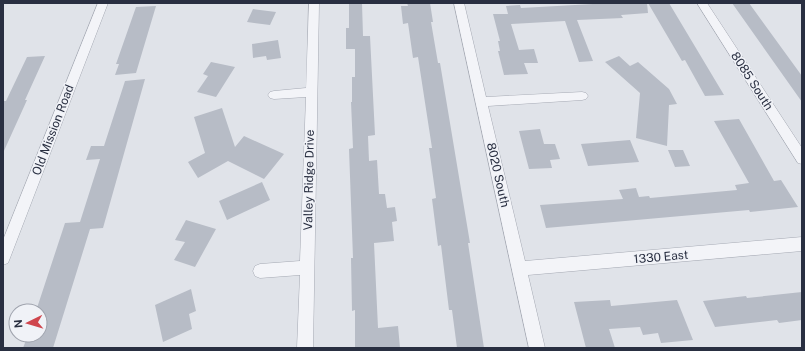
<svg xmlns="http://www.w3.org/2000/svg" width="805" height="351" font-family="'Public Sans',sans-serif">
  <style>
    .building { fill: #b7bcc6 }
    .lines { fill: none; stroke-linecap: round; stroke-linejoin: round }
    .street-casing { stroke: #a5a9b3; stroke-width: 1 }
    .street { fill: #f3f4f8; fill-rule: evenodd }
    .labels { text-anchor: middle; stroke-width: 3; stroke-linejoin: round; paint-order: stroke }
    .street-label { font-size: 12px; fill: #292f41; stroke: #f0f2f7 }
  </style>
  <rect width="100%" height="100%" fill="#e0e3e9"/>
  <!-- building -->
  <path class="building" d="M349,3H362L363,36H370L375,135L368,136L369,161L377,160L379,194H385L387,208L395,207L397,221L392,222L394,241L374,243L378,328L398,326L400,348H355V310L352,311L351,258H353L349,149L353,148L351,102H352V77H355V49H346V28H349Z
    M407,3H430L433,22H431L438,63H440L470,243H468L484,348H457L452,310H449L441,245L438,246L432,199L436,198L429,148H432L418,57L413,58L408,23L403,24L401,6H408Z
    M611,3H647L648,13L621,15L623,18L577,20L593,61L579,62L565,21L511,24L519,50L534,49L538,63H524L528,74L504,75L498,51H500L498,41H500L493,14H508L506,6L520,5L521,8Z
    M648,3H669L724,95L705,96L685,60L682,61Z
    M732,3H749L802,76V102Z
    M156,6L136,73L115,75L119,64H116L136,7Z
    M253,9L276,12L270,25L247,22Z
    M278,40L281,58L267,60L266,56L253,58L252,44Z
    M45,56L25,100H27L3,153V101H6L27,57Z
    M619,56L630,66L638,62L669,89L677,104L669,105L667,146L636,138L640,93L605,62Z
    M211,62L235,67L216,97L197,92L208,76L203,74Z
    M145,79L103,228L90,229L53,348H23L28,335H40V311H36L65,223L80,222L100,159L86,160L91,146H104L125,81Z
    M222,108L235,147L244,136L284,154L264,179L228,161L198,178L188,162L205,153L194,117Z
    M739,119L774,181L781,180L798,207L750,212L749,210L546,228L540,205L623,199L619,190L636,188L639,197L649,196L650,198L737,190L735,185L749,183L714,121Z
    M540,129L544,144H555L560,159L550,160L552,168L529,169L519,131Z
    M630,140L639,162L588,166L581,144Z
    M668,150H683L690,166L675,167Z
    M262,182L270,200L227,220L219,201Z
    M186,220L216,229L195,267L174,260L185,242L175,240Z
    M191,289L196,311L189,314L192,329L163,342L155,305Z
    M802,292V320L779,323L777,320L715,327L703,301L746,296L747,298Z
    M610,300L611,306L677,300L693,340L661,343L658,333L643,335L640,327L609,329L615,348H586L574,302Z"/>
  <g class="lines">
    <!-- street casing -->
    <g class="street-casing">
      <path id="street" d="M98,3H108L10,258L8,263L3,265V240Z
        M309,3H319L313,348H297L300,275L260,278L255,276L253,271L255,266L260,264L300,261L306,97L274,99L270,98L268,95L270,92L274,91L306,88Z
        M454,3H464L486,97L582,92L586,93L588,96L586,99L582,100L488,106L525,261L802,237V251L528,275L545,348H529Z
        M697,3H707L802,148V164L798,163Z"/>
    </g>
    <!-- street -->
    <use href="#street" class="street"/>
  </g>
  <g class="labels">
    <!-- street labels -->
    <g class="street-label">
      <text transform="translate(752 81) rotate(57)" y="4">8085 South</text>
      <text transform="translate(53 130) rotate(-69)" y="4">Old Mission Road</text>
      <text transform="translate(498 175) rotate(77)" y="4">8020 South</text>
      <text transform="translate(309 180) rotate(-89)" y="4">Valley Ridge Drive</text>
      <text transform="translate(661 257) rotate(-5)" y="4">1330 East</text>
    </g>
  </g>
  <!-- border -->
  <rect width="805" height="351" fill="none" stroke="#292f41" stroke-width="8"/>
  <!-- north arrow -->
  <g transform="translate(28 323) rotate(265)"><circle r="19" fill="#f0f2f7" stroke="#a0a4ae"/>
  <path d="M0-3L7 15L0 10L-7 15Z" fill="#cf454d"/>
  <text y="-6" font-size="11" font-weight="bold" text-anchor="middle" fill="#292f41">N</text>
  </g>
</svg>
